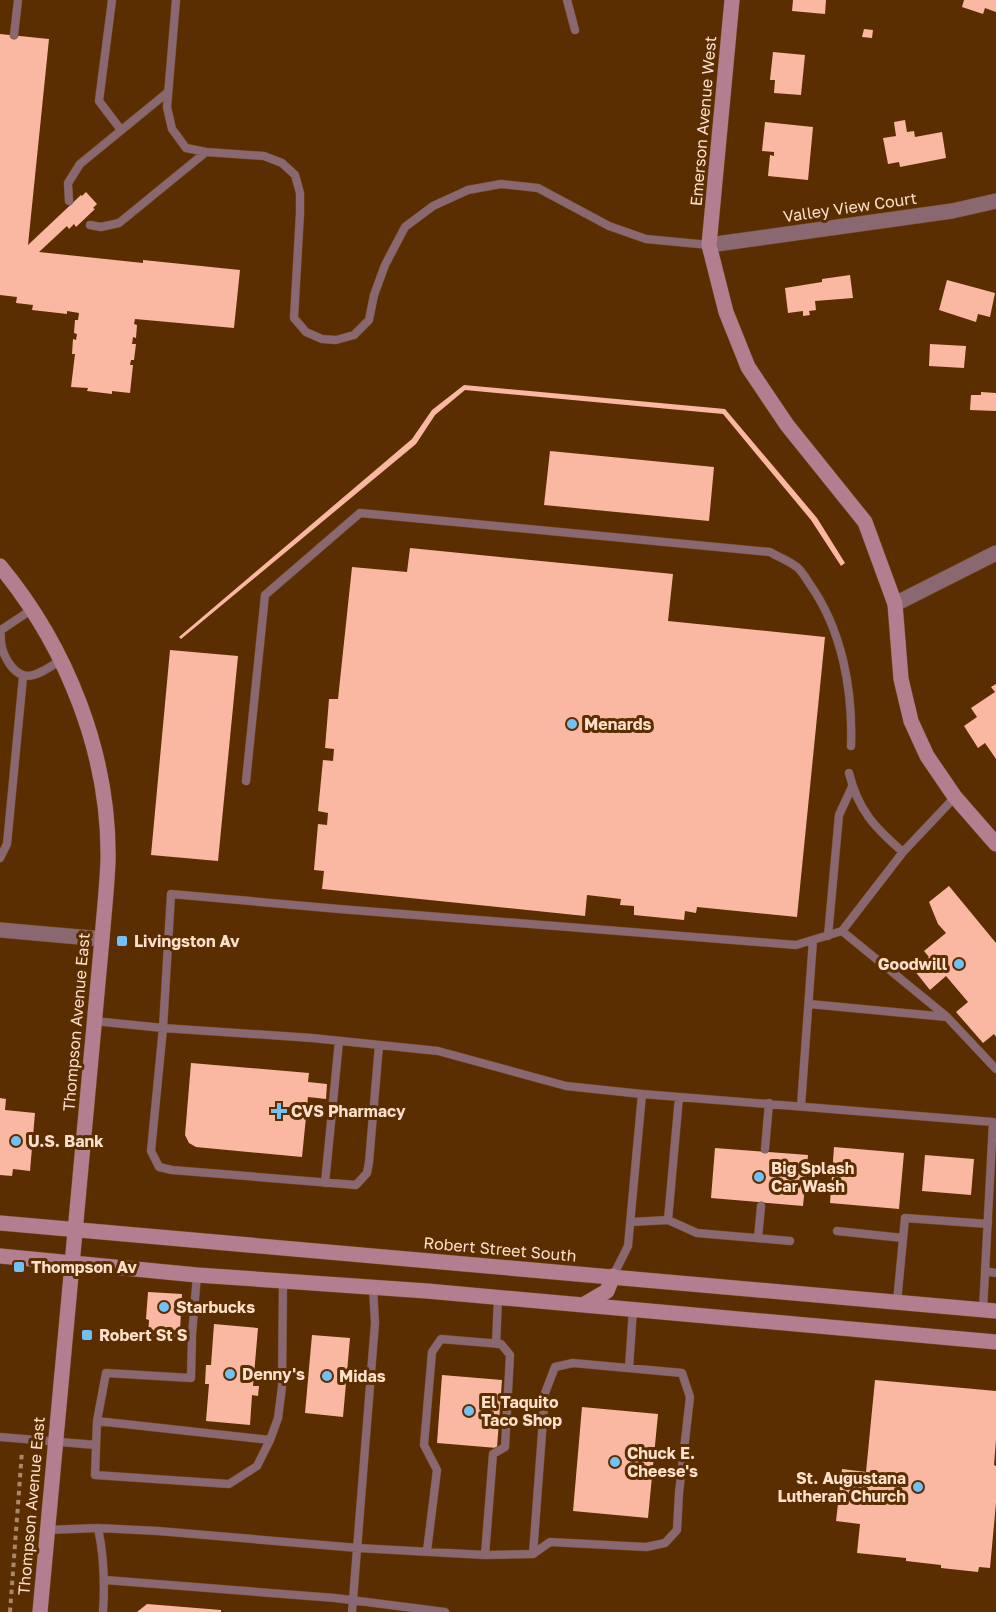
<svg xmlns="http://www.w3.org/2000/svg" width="996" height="1612" font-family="'Golos Text',sans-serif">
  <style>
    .building { fill: #fab8a3 }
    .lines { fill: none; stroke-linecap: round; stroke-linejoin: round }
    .lane-casing { stroke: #744a21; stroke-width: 9 }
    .street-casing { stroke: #744a21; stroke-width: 16 }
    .secondary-casing { stroke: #744a21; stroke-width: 16 }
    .path { stroke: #ac8868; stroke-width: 4; stroke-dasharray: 4.5 4.5; stroke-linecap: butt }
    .lane { stroke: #896872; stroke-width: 8 }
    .street { stroke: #896872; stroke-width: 15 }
    .secondary { stroke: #b37f90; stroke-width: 15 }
    .poi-dot { fill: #72c1f5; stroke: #5a2e01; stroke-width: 2 }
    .labels { text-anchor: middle; stroke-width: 6; stroke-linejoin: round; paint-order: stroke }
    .street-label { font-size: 16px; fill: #fce0cb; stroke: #5a2e01 }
    .poi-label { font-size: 16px; font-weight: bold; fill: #fce0cb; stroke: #5a2e01; text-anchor: start }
  </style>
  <rect width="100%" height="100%" fill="#5a2e01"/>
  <!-- building -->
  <path class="building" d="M793,0H826L825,14L792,11Z
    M964,0H996V12L985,8L983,14L962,7Z
    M864,29L873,30L872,38L862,37Z
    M0,34L49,39L28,245L81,195L82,196L86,192L97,204L93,208L95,209L76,227L74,224L69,229L67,226L39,252L143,263V260L240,270L234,328L135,319L134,324L137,325L136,338L133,337L132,344H136L134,360H131L130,365H133L130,393L112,391V394L87,391L88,388L71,387L75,354H72L73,339L76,340L77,334L74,333L75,320H78L79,313L67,311V314L32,310L33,305L16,303L17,297L0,295Z
    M773,52L805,55L801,95L774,93L775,80H770Z
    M905,120L907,132L914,131L915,137L942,132L946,158L900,167L899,162L888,164L883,138L896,136L894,122Z
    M765,122L813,127L808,180L768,176L770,155L774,156V152L762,151Z
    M850,275L853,298L815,301L816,310L809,311L810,315L803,316V311L788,313L785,288L822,282V279Z
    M947,280L995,293L990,317L978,314L976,322L939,310Z
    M930,344L966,346L964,368L929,366Z
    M464,385L725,409L817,518L845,563L841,566L811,520L723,414L465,390L435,415L416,444L181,639L179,637L412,439L432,410Z
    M981,392L996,393V411L970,410L971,395H981Z
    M550,451L714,467L709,521L544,505Z
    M410,548L673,574L668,621L825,637L797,917L697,907L696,913L685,911L684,920L634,915V906L620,905L621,899L587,895L585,916L322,889L324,871L314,870L318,824L327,825L328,813L318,811L323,760L333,761L334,749L325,748L329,699H338L352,567L407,572Z
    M170,650L238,656L218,861L151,855Z
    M996,684V759L985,743L978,748L964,726L977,717L971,708L995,692L991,687Z
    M949,886L996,943V1037L994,1034L983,1043L956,1012L968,1002L946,976L930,990L914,970L929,957L924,951L946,933L938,924L929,902Z
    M191,1063L309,1073L308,1082L327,1084L326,1099L308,1097L302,1157L196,1147L189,1143L185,1135Z
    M0,1098L6,1099L5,1110L35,1113L30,1171L13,1169L12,1176L0,1175Z
    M834,1147L904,1153L899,1209L830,1203Z
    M715,1148L808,1155L803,1206L711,1198Z
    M925,1155L974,1159L971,1195L922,1191Z
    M148,1292L182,1294L180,1330H177L176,1338L148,1336L149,1320L146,1319Z
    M214,1324L258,1328L253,1386H259L258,1396L252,1395L250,1425L206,1421L209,1384H205L206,1365H211Z
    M312,1335L350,1338L343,1417L305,1413Z
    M442,1375L502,1380L497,1448L437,1443Z
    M875,1380L996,1391V1440L994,1465L996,1466V1503L990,1568L979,1567L978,1572L941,1568V1565L906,1561V1558L857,1553L860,1524L836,1521L842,1469L866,1472Z
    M582,1407L658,1414L648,1518L573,1511Z
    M147,1604L221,1610V1612H137Z"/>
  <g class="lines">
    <!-- lane casing -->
    <g class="lane-casing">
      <path id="lane" d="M112,0L99,101L121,130
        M176,0L167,107L172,129L186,148L206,152L264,156L282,163L295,175L300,193V213L294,318L306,332L322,339L336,340L354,335L369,320L374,295L385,265L405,227L433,206L468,190L501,184L538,188L609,226L646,239L709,245
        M567,0L575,30
        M14,35L18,0
        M69,201L68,183L80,164L168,92
        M90,225L101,227L119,223L206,152
        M31,610L1,630C0,641 1,649 6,658C22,688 39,674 61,660
        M849,773C858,810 875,828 903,852
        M246,781L265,595L360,513L770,552C778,557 790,561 798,568C802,572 806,578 809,583C842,629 853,690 851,746
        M0,858L7,844L23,677
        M842,931L946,1016
        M828,936L839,815L852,787
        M809,1004L947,1017L996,1069
        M94,1021L163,1028L171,894L339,909L796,945L842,931L903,852L955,797
        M379,1045L369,1162L367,1173L356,1185L172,1170L159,1167L151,1151L163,1028L312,1038L438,1051L566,1086L642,1094
        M679,1097L668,1220L697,1233L790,1241
        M801,1106L813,940
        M765,1149L769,1103
        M325,1183L339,1041
        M631,1222L668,1220
        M837,1231L903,1238
        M758,1238L761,1206
        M985,1271L996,1273
        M197,1275L192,1335L191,1378L106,1373L97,1421L95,1475L229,1484L257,1466L270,1440L278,1418L282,1387L283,1281
        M613,1276L628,1246L642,1094L993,1122L983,1310
        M897,1302L905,1218L988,1224
        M496,1344L498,1297
        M629,1368L633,1309
        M97,1421L270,1440
        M0,1437L96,1445
        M98,1528C104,1556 105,1583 103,1612
        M47,1530L98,1528L158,1531L358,1548L485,1555L533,1554L550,1542L646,1547L665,1543L677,1530L679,1493L690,1397L682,1373L573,1363L555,1367L545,1393L533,1554
        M427,1551L437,1470L424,1445L432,1352L441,1339L501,1344L510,1355L505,1447L493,1454L485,1555
        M105,1580L335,1598L445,1612
        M352,1612L375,1323L373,1287"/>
    </g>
    <!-- street casing -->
    <g class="street-casing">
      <path id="street" d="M709,245L952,211L996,201
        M895,604L996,553
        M0,930L102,939"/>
    </g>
    <!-- secondary casing -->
    <g class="secondary-casing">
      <path id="secondary" d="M732,0L709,245L726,312L748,367L787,425L865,522L895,604L901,679L911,721L927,756L955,797L996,844
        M0,566C67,647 110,755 108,861C107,887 104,913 102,939L40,1612
        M0,1223L996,1311
        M0,1256L197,1275L427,1291L996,1342
        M583,1305L607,1291L613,1276"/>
    </g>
    <!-- path -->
    <path class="path" d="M10,1612L22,1451"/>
    <!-- lane -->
    <use href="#lane" class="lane"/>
    <!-- street -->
    <use href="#street" class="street"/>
    <!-- secondary -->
    <use href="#secondary" class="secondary"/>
  </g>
  <!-- markers -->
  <g class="poi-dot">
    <circle cx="572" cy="724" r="6"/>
    <rect x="116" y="935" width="12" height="12" rx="3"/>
    <circle cx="959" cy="964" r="6"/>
    <path d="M276 1102h6v6h6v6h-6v6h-6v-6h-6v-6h6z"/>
    <circle cx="16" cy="1141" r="6"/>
    <circle cx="759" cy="1177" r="6"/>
    <rect x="13" y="1261" width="12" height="12" rx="3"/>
    <circle cx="164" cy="1307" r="6"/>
    <rect x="81" y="1329" width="12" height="12" rx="3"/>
    <circle cx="230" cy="1374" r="6"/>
    <circle cx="327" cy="1376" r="6"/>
    <circle cx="469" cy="1411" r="6"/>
    <circle cx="615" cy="1462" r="6"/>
    <circle cx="918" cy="1487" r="6"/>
  </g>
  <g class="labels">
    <!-- street labels -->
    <g class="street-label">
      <text transform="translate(703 121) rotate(-85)" y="6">Emerson Avenue West</text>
      <text transform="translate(850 207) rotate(-8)" y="6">Valley View Court</text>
      <text transform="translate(76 1022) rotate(-85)" y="6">Thompson Avenue East</text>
      <text transform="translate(500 1249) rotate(5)" y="6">Robert Street South</text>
      <text transform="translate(31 1506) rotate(-85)" y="6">Thompson Avenue East</text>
    </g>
    <!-- poi labels -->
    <g class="poi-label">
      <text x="584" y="730">Menards</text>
      <text x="134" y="947">Livingston Av</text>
      <text x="947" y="970" text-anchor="end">Goodwill</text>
      <text x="291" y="1117">CVS Pharmacy</text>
      <text x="28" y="1147">U.S. Bank</text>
      <text x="771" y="1174">Big Splash<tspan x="771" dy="18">Car Wash</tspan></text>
      <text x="31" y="1273">Thompson Av</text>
      <text x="176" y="1313">Starbucks</text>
      <text x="99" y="1341">Robert St S</text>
      <text x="242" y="1380">Denny's</text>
      <text x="339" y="1382">Midas</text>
      <text x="481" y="1408">El Taquito<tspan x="481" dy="18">Taco Shop</tspan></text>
      <text x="627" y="1459">Chuck E.<tspan x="627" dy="18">Cheese's</tspan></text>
      <text x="906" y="1484" text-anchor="end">St. Augustana<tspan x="906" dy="18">Lutheran Church</tspan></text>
    </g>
  </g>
</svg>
